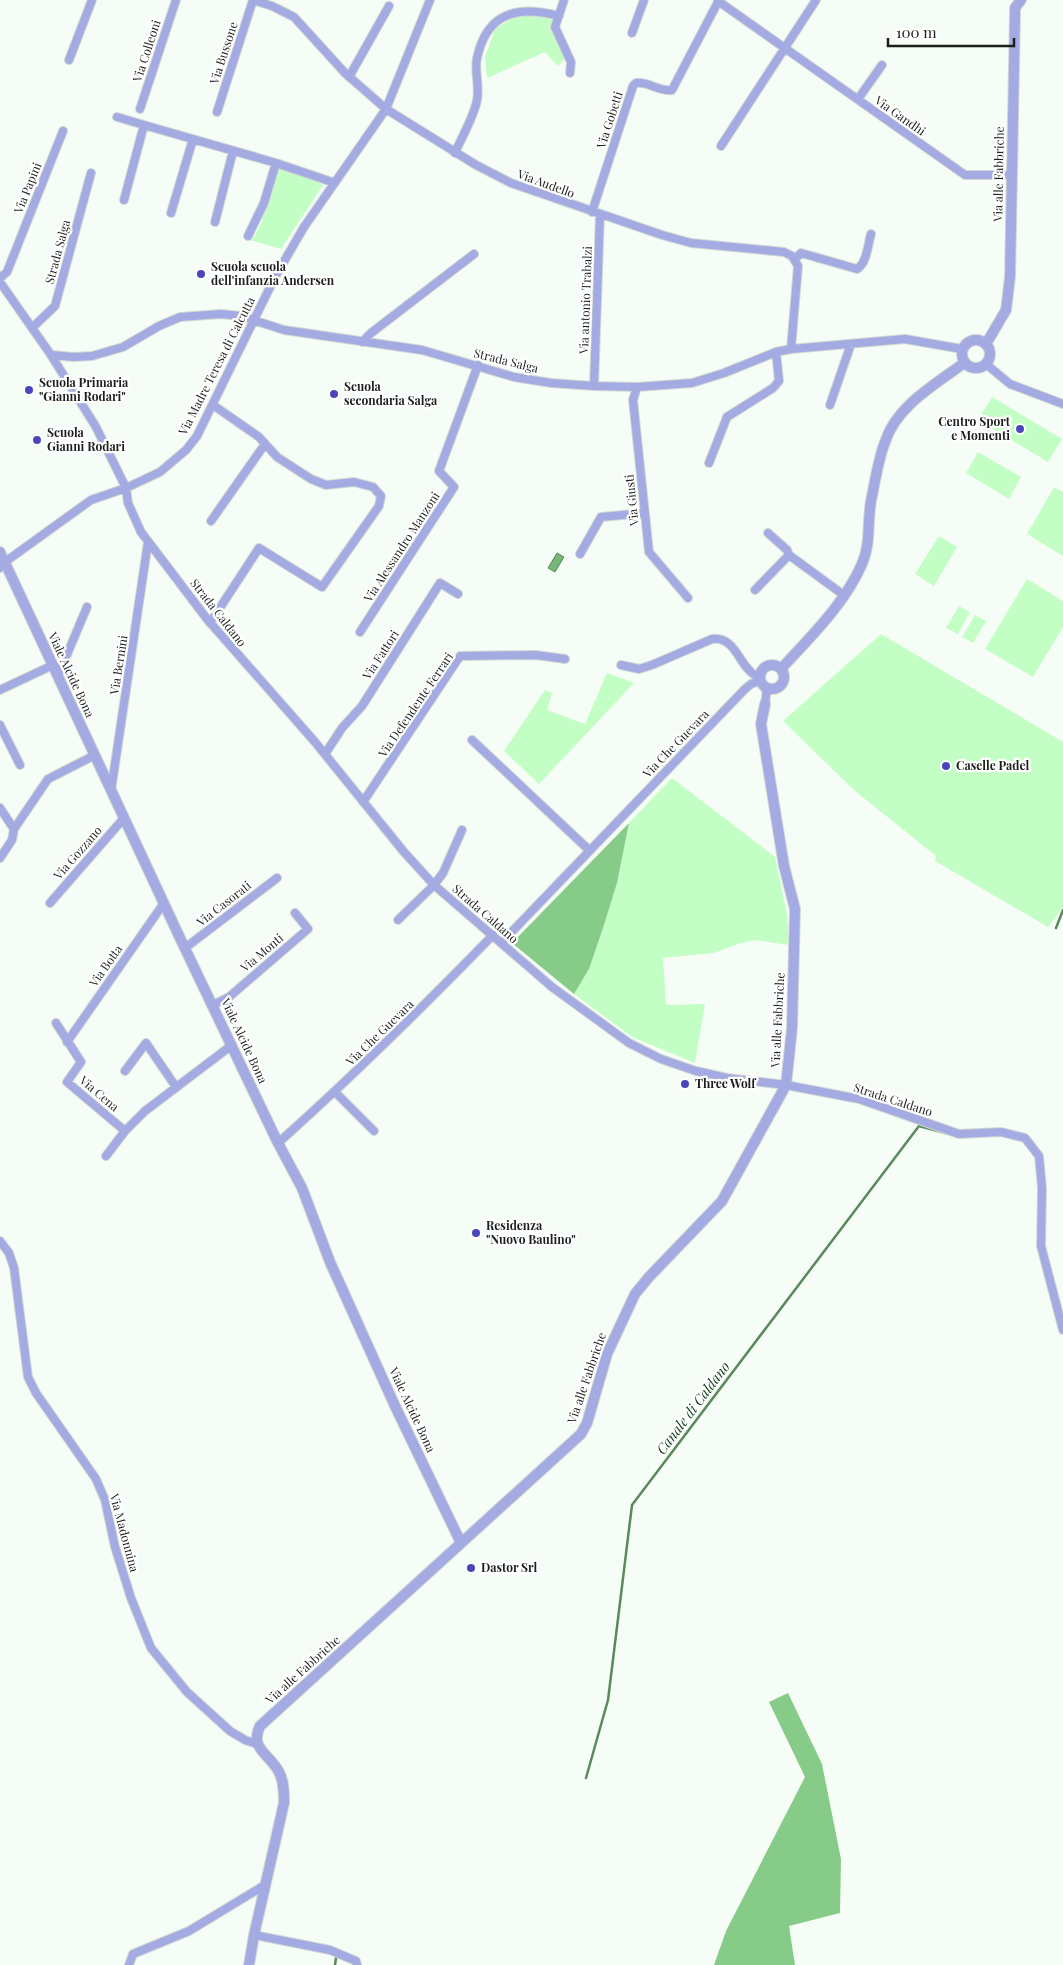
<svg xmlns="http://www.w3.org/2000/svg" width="1063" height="1965" font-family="'Playfair Display',serif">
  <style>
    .green { fill: #c3fec4 }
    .forest { fill: #87cb89 }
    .water { fill: #74b777; stroke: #5a895c }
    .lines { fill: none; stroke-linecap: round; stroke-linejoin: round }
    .stream { stroke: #5a895c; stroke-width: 2.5 }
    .minor-casing { stroke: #d3d9d3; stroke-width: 10 }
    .tertiary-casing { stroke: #d3d9d3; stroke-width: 12 }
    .minor { stroke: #a3abe2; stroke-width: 8 }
    .tertiary { stroke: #a3abe2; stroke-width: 10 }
    .poi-dot { fill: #4946bc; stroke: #fff; stroke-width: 2 }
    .labels { text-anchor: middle; stroke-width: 4.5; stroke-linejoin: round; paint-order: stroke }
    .street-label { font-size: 12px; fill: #1c1f1c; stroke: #fff }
    .poi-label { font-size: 12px; font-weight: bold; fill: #1c1f1c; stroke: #fff; text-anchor: start }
    .water-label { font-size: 14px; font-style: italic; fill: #0a3c12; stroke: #fff }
  </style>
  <rect width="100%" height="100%" fill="#f6fdf6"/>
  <!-- green -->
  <path class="green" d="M524,15H539L553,19V26L566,57L558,66L545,52L487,78L485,57L495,29L509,20Z
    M279,169L313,180L323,185L281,249L250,240L251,236L254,237L263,219L260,217Z
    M992,397L1062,439L1048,462L978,420Z
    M978,452L1021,477L1009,499L966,473Z
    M1054,487L1063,492V556L1027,534Z
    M939,536L957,547L934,586L915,574Z
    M1027,579L1063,601V627L1033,677L985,649Z
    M959,606L970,612L958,634L946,628Z
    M975,615L986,621L973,643L962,637Z
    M881,634L1063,742V907L1048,927L935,861L936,856L855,791L783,721Z
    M607,673L634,683L539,784L504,751L545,690L552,693L547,710L585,724Z
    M672,778L775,857L787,914L789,945L756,940L741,943L713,953L663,958L666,1005L705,1004L695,1063L632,1037L574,994L589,969L604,925L617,883L629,823Z"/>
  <!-- forest -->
  <path class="forest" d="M629,823L617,883L604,925L589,969L574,994L512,943Z
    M788,1693L822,1764L841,1859L840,1913L789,1926L795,1965H714L726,1931L805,1777L769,1702Z"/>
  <!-- water -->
  <path class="water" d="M557,553L564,557L555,572L548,568Z"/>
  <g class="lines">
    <!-- stream -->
    <path class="stream" d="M1056,928L1063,910
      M586,1778L608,1700L632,1505L919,1126L949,1134
      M335,1965L336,1958"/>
    <!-- minor casing -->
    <g class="minor-casing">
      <path id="minor" d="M253,0L272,6L294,17L345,73L386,109L476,165L511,183L662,235L691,243L784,252L792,256L798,266L791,349
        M564,0L555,27L571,62L570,73
        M718,1L965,175H1011
        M632,33L644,0
        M69,60L92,0
        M349,77L389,6
        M858,99L882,65
        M140,109L176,0
        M217,112L253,0
        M117,117L144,125
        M721,146L816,0
        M455,153C462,136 474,117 477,100C480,86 474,71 477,58C487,12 518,5 559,16
        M124,200L144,125L276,163L335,183
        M592,212L633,86L636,83C648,81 659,92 672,90L719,0
        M171,213L193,139
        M215,222L233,151
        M248,236L264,203L276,163
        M795,259L801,253L857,269C867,263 868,244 871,234
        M0,278L7,272L63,131
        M0,282L51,355L96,427L126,488L128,503L141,532L207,619L315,742L404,852L434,885L552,987L629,1043L661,1059L696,1071L727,1078L786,1085L859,1099L959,1134L1001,1132L1025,1138L1039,1156L1042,1188L1041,1246L1063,1330
        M33,327L55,306L91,173
        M362,342L371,333L474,254
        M51,355L74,357L92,356L123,347L159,326L180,317L221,314L241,316L284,330L422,350L514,377L551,383L594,386L637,387L692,383L724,373L776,352L791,349L905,339L962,349
        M986,364L1010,384L1063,404
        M594,386L600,214
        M637,387L633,400L649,552L688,598
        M830,405L851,344
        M709,463L727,417L773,388L779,381L776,352
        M211,521L265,444
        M768,533L787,550L789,555L845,596
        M580,554L601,517L645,513
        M0,568L5,562L91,500L126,488L160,472L186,450L197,436L275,277L304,227L386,109L430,0
        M755,590L789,555
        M210,623L259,548L322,587L379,506L381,496L373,487L354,482L326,485L311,479L277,457L259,437L213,405
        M360,632L454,487L439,471L478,365
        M621,665L639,669L652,665L712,639C733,636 738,660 750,671C752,674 757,676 760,678
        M58,676L87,607
        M0,690L53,665
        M765,704L767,688
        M0,725L20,765
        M472,740L589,850
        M325,754L342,728L362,706L440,583L458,594
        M111,791L148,542
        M363,802L460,656L536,655L565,659
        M0,808L14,829
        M0,858L12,840L14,829L48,779L95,755
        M50,903L124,818
        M398,920L434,885L443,873L462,830
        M501,943L745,689L751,684L761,680
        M185,948L277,878
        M213,1005L229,997L308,929L295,913
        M56,1023L81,1062L67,1082L125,1131
        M67,1042L164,903
        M125,1071L146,1043L176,1087
        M335,1092L374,1131
        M278,1143C353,1076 423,1007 493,935
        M106,1156L125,1131L145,1111L232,1045
        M0,1241L9,1253L14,1268L28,1377L36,1393L96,1479L105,1500L115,1547L131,1598L151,1648L187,1692L230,1731L245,1740L257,1744
        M254,1935L330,1950L356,1961L357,1965
        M129,1965L133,1954L189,1931L265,1885"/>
    </g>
    <!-- tertiary casing -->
    <g class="tertiary-casing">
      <path id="tertiary" d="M962 354a14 14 0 1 1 28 0a14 14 0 1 1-28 0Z
        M986,344L1006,310L1010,277L1015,13V8L1021,0
        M0,552L180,938L278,1143L302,1188L330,1262L395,1406L461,1543
        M760 677a12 12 0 1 1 24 0a12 12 0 1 1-24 0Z
        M781,669C810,637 844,605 862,564C871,544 867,523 871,501C875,482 878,460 885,442C896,406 936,384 964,363
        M249,1965L254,1935L284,1803C284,1793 284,1781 279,1772C270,1754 249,1749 260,1726L581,1434L587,1423L607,1354L635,1294L649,1277L722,1201L786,1085L792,1028L795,909L784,866L761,724L765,704"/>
    </g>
    <!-- minor -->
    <use href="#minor" class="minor"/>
    <!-- tertiary -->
    <use href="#tertiary" class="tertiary"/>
  </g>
  <!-- markers -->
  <g class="poi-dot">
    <circle cx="201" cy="274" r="5"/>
    <circle cx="29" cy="390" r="5"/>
    <circle cx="334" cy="394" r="5"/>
    <circle cx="1020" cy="429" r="5"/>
    <circle cx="37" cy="440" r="5"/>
    <circle cx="946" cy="766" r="5"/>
    <circle cx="685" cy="1084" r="5"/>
    <circle cx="476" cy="1233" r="5"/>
    <circle cx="471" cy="1568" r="5"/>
  </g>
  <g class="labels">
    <!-- street labels -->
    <g class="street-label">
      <text transform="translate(147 51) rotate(-72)" y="4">Via Colleoni</text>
      <text transform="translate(224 53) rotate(-72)" y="4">Via Bussone</text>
      <text transform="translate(900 116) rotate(35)" y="4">Via Gandhi</text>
      <text transform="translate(610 120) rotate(-72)" y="4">Via Gobetti</text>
      <text transform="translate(999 174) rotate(-89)" y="4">Via alle Fabbriche</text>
      <text transform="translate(546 184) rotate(20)" y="4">Via Audello</text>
      <text transform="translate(28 188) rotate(-68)" y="4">Via Papini</text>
      <text transform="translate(58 252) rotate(-75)" y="4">Strada Salga</text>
      <text transform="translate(586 300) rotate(-88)" y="4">Via antonio Trabalzi</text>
      <text transform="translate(506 361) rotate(14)" y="4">Strada Salga</text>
      <text transform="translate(217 366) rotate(-63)" y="4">Via Madre Teresa di Calcutta</text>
      <text transform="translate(632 500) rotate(-96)" y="4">Via Giusti</text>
      <text transform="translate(402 547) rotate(-57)" y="4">Via Alessandro Manzoni</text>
      <text transform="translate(218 613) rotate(52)" y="4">Strada Caldano</text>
      <text transform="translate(381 655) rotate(-57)" y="4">Via Fattori</text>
      <text transform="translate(119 665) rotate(-81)" y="4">Via Bernini</text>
      <text transform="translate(71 675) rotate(65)" y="4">Viale Alcide Bona</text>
      <text transform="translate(416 705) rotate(-56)" y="4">Via Defendente Ferrari</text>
      <text transform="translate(676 744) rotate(-46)" y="4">Via Che Guevara</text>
      <text transform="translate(78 853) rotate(-49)" y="4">Via Gozzano</text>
      <text transform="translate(224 904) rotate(-38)" y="4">Via Casorati</text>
      <text transform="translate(485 914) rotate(41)" y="4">Strada Caldano</text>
      <text transform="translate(262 953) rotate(-40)" y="4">Via Monti</text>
      <text transform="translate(106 966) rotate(-55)" y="4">Via Botta</text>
      <text transform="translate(778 1020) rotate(-87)" y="4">Via alle Fabbriche</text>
      <text transform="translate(380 1033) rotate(-44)" y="4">Via Che Guevara</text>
      <text transform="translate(244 1041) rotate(65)" y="4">Viale Alcide Bona</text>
      <text transform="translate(99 1094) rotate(40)" y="4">Via Cena</text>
      <text transform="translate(893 1100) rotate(18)" y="4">Strada Caldano</text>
      <text transform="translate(587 1378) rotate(-71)" y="4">Via alle Fabbriche</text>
      <text transform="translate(412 1410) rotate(65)" y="4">Viale Alcide Bona</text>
      <text transform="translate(124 1533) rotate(75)" y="4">Via Madonnina</text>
      <text transform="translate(303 1670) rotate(-42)" y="4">Via alle Fabbriche</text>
    </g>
    <!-- poi labels -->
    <g class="poi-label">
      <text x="211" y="271">Scuola scuola<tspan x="211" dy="14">dell'infanzia Andersen</tspan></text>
      <text x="39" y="387">Scuola Primaria<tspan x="39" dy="14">"Gianni Rodari"</tspan></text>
      <text x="344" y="391">Scuola<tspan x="344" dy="14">secondaria Salga</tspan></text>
      <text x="1010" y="426" text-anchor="end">Centro Sport<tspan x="1010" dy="14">e Momenti</tspan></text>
      <text x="47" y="437">Scuola<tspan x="47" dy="14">Gianni Rodari</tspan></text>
      <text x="956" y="770">Caselle Padel</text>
      <text x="695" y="1088">Three Wolf</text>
      <text x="486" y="1230">Residenza<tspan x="486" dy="14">"Nuovo Baulino"</tspan></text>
      <text x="481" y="1572">Dastor Srl</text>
    </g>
    <!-- water labels -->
    <g class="water-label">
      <text transform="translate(693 1408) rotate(-53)" y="5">Canale di Caldano</text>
    </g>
  </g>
  <!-- scale -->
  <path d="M888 38v8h126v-8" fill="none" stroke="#1c1f1c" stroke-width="2.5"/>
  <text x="896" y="38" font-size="15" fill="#1c1f1c" stroke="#ffffff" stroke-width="4" paint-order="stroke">100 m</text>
</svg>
